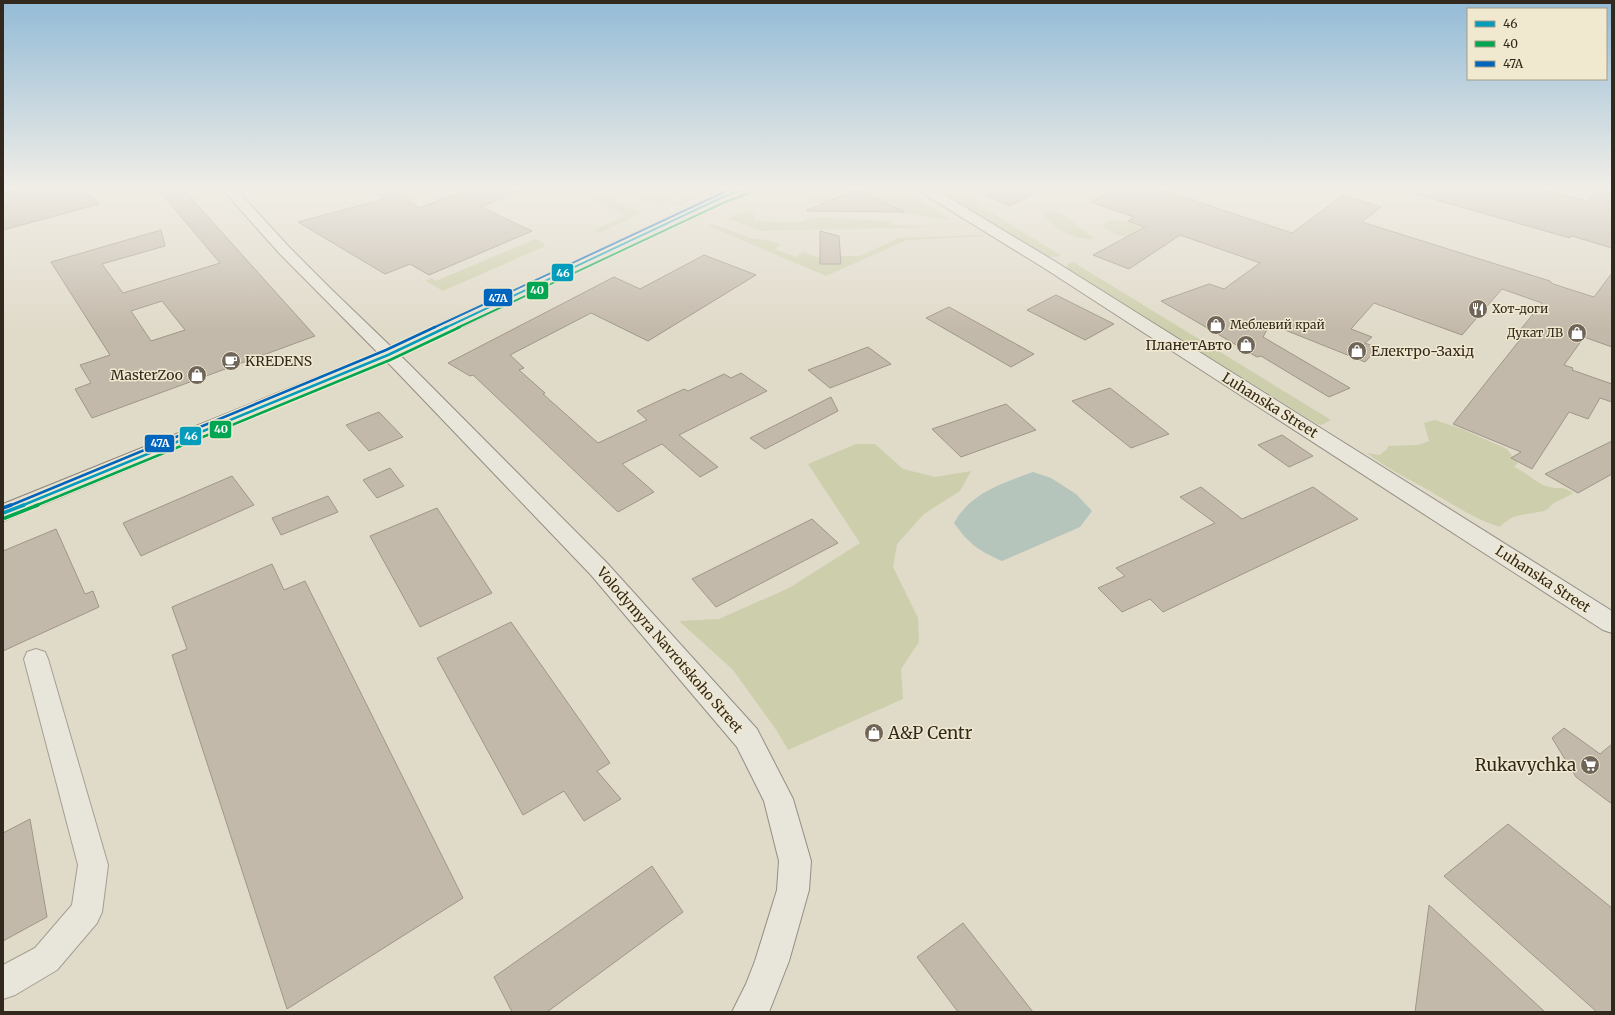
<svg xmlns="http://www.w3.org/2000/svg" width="1615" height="1015" font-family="Merriweather,serif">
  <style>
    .green { fill: #cdcfac }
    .water { fill: #b5c5bc }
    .building { fill: #c3b9aa; stroke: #9f968a; fill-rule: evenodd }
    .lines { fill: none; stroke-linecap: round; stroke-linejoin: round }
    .street-casing { stroke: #a59f93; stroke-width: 2 }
    .secondary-casing { stroke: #948e83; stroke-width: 2 }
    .primary-casing { stroke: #8a8479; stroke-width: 2 }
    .street { fill: #e8e5da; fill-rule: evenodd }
    .secondary { fill: #e8e5da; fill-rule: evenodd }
    .primary { fill: #e0dbcc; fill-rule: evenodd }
    .bus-1-far2-casing { stroke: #f1e9cf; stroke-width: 4 }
    .bus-1-far1-casing { stroke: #f1e9cf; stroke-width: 5 }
    .bus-1-casing { stroke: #f1e9cf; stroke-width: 6 }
    .bus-2-far2-casing { stroke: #f1e9cf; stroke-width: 4 }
    .bus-2-far1-casing { stroke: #f1e9cf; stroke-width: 5 }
    .bus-2-casing { stroke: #f1e9cf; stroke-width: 6 }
    .bus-3-far2-casing { stroke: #f1e9cf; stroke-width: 4 }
    .bus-3-far1-casing { stroke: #f1e9cf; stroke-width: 5 }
    .bus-3-casing { stroke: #f1e9cf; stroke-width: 6 }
    .bus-1-far2 { stroke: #059cbc; stroke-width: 2 }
    .bus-1-far1 { stroke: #059cbc; stroke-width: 2.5 }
    .bus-1 { stroke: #059cbc; stroke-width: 3.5 }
    .bus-2-far2 { stroke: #00a651; stroke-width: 2 }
    .bus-2-far1 { stroke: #00a651; stroke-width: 2.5 }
    .bus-2 { stroke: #00a651; stroke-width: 3.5 }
    .bus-3-far2 { stroke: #0065bd; stroke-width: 2 }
    .bus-3-far1 { stroke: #0065bd; stroke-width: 2.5 }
    .bus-3 { stroke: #0065bd; stroke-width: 3.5 }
    .labels { text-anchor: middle; stroke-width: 3; stroke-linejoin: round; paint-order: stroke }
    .far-poi-label { font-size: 12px; fill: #32281d; stroke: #f1e9cf; text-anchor: start }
    .poi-label { font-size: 14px; fill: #32281d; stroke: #f1e9cf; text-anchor: end }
    .street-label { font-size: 14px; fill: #32281d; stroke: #f1e9cf }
    .near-poi-label { font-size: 17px; fill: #32281d; stroke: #f1e9cf; text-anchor: start }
    .line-badge { stroke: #f1e9cf; stroke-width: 1.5 }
    .badge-label { font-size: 11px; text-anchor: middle; font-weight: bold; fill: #fff }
  </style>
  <rect width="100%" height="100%" fill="#e0dac9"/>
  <!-- green -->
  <path class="green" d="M573,188C591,188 596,192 611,200C620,206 633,208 643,212L599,233L595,230L625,216Z
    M648,188H695L661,206L629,196L636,189L640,191Z
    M705,188H717L681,205H673Z
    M855,188H898L951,220L897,212L827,208L812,201L813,197L825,196L839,201L866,195L856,190Z
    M954,190L1062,256L1052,257L1045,256L944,193Z
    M752,210L756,221L797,223L815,217L887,221L893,225L937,227L761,231L729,219L739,213Z
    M1047,211C1064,210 1080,229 1094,238L1091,240C1073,238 1055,230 1044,215Z
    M1117,220C1138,225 1153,226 1167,244L1166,247L1115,234L1102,226L1107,221Z
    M712,224L750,238L771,241L781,244L775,249L796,257L803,252L820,258L821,264H840V256H860L899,238L981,235L986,236L907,240L826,276L709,226Z
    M535,239L543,243L545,246L443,291L426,281L431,278L436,281Z
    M1073,262L1331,420L1321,425L1315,423L1068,270L1067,267L1068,264Z
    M1435,420L1462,429L1507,449L1518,463L1514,467C1527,472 1536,484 1550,487C1561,490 1560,485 1573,493C1567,498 1560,499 1554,503C1550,506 1548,510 1544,511C1527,515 1512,513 1500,527C1474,519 1451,503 1428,490C1407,478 1386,468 1367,453L1380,455L1387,449L1388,446L1418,445L1429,441L1424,423Z
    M856,444H875L903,469L935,477L971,471L960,491L924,514L897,544L893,567L918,618L919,642L901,669L903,699L788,750L777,731L733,670L679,621L719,619L789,588L860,543L808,464Z"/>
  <!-- water -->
  <path class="water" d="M1033,472L1051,478L1076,494L1092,511L1080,527L1002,561C979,551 969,544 954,523C970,493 1003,483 1033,472Z"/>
  <!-- building -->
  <path class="building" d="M24,188H83L99,204L3,230V193Z
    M157,188H182L315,336L92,418L75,389L91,383L80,365L110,355L51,262L161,230L165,246L102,264L123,293L220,263ZM162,301L185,330L151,341L131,311Z
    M372,188H396L419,208L471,188H526L481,207L532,231L429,275L410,264L385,274L298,222L384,199Z
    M967,188H1045L1010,206Z
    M1117,188H1156L1292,233L1343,195L1381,207L1362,222L1550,281L1553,284L1594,297L1612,273V347L1584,337L1564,365L1573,368L1572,370L1612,384V402L1600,398L1588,419L1569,412L1532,469L1511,458L1521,452L1453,424L1523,336L1517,334L1542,303L1502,289L1462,335L1374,303L1351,329L1372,337L1365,343L1378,348L1365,362L1270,324L1263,337L1350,388L1329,397L1261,356L1257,357L1161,301L1209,284L1224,289L1260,263L1180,235L1129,269L1093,255L1145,227L1128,221L1134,217L1091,202Z
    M1412,188H1538L1588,201L1599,188L1612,191V248L1572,236L1570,238L1412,193Z
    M856,190L905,212L807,211V210Z
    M820,231L839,236L841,264H820Z
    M704,255L756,275L648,341L591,313L510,355L524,368L519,370L545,393L543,394L598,443L647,420L637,411L684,389L688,391L724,374L731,378L741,373L767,391L679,435L718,467L700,477L662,444L622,464L654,492L618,512L473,375L470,376L448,363L614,277L640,289Z
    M1056,295L1114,324L1085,340L1027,310Z
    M949,307L1034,354L1011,367L926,318Z
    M868,347L891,364L830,388L808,370Z
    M1110,388L1169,434L1131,448L1072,401Z
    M831,397L838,411L765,449L750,438Z
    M1006,404L1036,430L961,457L932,429Z
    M379,412L403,437L369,451L346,425Z
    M1282,435L1313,456L1289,467L1258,445Z
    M1612,441V474L1578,493L1545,474Z
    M390,468L404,486L377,498L363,480Z
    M232,476L254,505L141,556L123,523Z
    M1201,487L1242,519L1313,487L1358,519L1163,612L1150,599L1122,612L1098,588L1125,576L1116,568L1215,523L1180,497Z
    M328,496L338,512L281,535L272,518Z
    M437,508L492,593L420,627L370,536Z
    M812,519L838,543L716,607L692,579Z
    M56,529L85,594L93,591L99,607L3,651V551Z
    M272,564L284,590L305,581L463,898L287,1009L172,655L187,649L172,607Z
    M511,622L610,763L597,771L621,799L584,821L564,791L523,815L437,658Z
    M1564,728L1600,754L1612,744V804L1576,777L1552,738Z
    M30,819L47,917L3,941V833Z
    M1508,824L1612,908V1012H1597L1444,876Z
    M652,866L683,912L547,1012H512L494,977Z
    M1429,905L1545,1012H1415Z
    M963,923L1033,1012H958L917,957Z"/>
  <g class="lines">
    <!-- street casing -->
    <g class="street-casing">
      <path id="street" d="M36,649L45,652L48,659L108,865L102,912L97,923L57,970L15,995L3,999V965L35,948L72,905L78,865L24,659L27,652Z"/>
    </g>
    <!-- secondary casing -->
    <g class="secondary-casing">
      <path id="secondary" d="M221,188H235L290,248L331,289L408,363L607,563L757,729L793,799L811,861L809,890L789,961L769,1012H732L746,984L755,961L777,890L779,861L764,801L737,747L591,575L396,371L280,254Z
        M917,188H933L1056,262L1612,611V633L1603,630L1044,268L919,191Z"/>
    </g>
    <!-- primary casing -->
    <g class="primary-casing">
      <path id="primary" d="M735,188H754L752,191L728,200L394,359L3,521V504L382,351L718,194Z"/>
    </g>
    <!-- street -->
    <use href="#street" class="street"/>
    <!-- secondary -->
    <use href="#secondary" class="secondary"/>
    <!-- primary -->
    <use href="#primary" class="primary"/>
    <!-- bus-1-far2 casing -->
    <g class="bus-1-far2-casing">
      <path id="bus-1-far2" d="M445,328L723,197L747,188"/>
    </g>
    <!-- bus-1-far1 casing -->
    <g class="bus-1-far1-casing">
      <path id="bus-1-far1" d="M21,506L388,355L447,327"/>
    </g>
    <!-- bus-1 casing -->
    <g class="bus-1-casing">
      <path id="bus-1" d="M3,513L24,505"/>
    </g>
    <!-- bus-2-far2 casing -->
    <g class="bus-2-far2-casing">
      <path id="bus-2-far2" d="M457,328L725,202L749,193"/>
    </g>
    <!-- bus-2-far1 casing -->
    <g class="bus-2-far1-casing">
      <path id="bus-2-far1" d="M35,506L390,360L460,327"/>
    </g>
    <!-- bus-2 casing -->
    <g class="bus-2-casing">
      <path id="bus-2" d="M5,518L38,505"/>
    </g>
    <!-- bus-3-far2 casing -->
    <g class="bus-3-far2-casing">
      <path id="bus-3-far2" d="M433,328L733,188"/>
    </g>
    <!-- bus-3-far1 casing -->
    <g class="bus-3-far1-casing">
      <path id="bus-3-far1" d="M9,506L386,350L435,327"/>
    </g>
    <!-- bus-3 casing -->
    <g class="bus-3-casing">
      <path id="bus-3" d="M3,508L11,505"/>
    </g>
    <!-- bus-1-far2 -->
    <use href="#bus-1-far2" class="bus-1-far2"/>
    <!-- bus-1-far1 -->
    <use href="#bus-1-far1" class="bus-1-far1"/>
    <!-- bus-1 -->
    <use href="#bus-1" class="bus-1"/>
    <!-- bus-2-far2 -->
    <use href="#bus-2-far2" class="bus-2-far2"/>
    <!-- bus-2-far1 -->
    <use href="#bus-2-far1" class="bus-2-far1"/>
    <!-- bus-2 -->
    <use href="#bus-2" class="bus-2"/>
    <!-- bus-3-far2 -->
    <use href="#bus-3-far2" class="bus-3-far2"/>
    <!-- bus-3-far1 -->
    <use href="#bus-3-far1" class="bus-3-far1"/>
    <!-- bus-3 -->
    <use href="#bus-3" class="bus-3"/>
  </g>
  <!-- sky -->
  <linearGradient id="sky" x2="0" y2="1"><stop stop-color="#93bbd6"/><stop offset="0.57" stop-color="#f1eee7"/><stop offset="1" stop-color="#f1eee7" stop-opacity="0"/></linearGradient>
  <rect width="1615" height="330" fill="url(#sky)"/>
  <!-- icons -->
  <defs>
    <g id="restaurant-disc" transform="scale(1)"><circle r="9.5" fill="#6f6659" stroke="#f1e9cf"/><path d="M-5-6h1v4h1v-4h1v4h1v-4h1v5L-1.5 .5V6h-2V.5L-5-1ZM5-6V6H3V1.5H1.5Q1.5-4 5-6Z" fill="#fff"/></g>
    <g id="shop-disc" transform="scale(1)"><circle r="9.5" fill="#6f6659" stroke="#f1e9cf"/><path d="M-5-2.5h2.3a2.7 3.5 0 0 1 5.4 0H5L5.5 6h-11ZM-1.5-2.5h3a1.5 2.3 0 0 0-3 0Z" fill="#fff"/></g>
    <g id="cafe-disc" transform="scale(1)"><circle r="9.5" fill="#6f6659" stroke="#f1e9cf"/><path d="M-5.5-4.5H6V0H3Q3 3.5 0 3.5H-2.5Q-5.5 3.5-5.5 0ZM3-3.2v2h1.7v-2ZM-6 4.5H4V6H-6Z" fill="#fff"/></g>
    <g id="supermarket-disc" transform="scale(1)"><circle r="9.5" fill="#6f6659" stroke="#f1e9cf"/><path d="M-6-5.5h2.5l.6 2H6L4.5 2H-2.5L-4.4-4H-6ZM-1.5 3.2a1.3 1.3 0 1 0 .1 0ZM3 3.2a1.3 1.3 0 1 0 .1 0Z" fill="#fff"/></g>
  </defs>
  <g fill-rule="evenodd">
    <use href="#restaurant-disc" x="1478" y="309"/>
    <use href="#shop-disc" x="1216" y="325"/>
    <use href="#shop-disc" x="1577" y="333"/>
    <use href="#shop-disc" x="1246" y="345"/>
    <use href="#shop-disc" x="1357" y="351"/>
    <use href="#cafe-disc" x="231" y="361"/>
    <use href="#shop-disc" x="197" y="375"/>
    <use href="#shop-disc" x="874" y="733"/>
    <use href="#supermarket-disc" x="1590" y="765"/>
  </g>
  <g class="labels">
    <!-- far-poi labels -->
    <g class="far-poi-label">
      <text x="1492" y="313">Хот-доги</text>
      <text x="1230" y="329">Меблевий край</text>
      <text x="1563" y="337" text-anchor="end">Дукат ЛВ</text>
    </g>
    <!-- poi labels -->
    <g class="poi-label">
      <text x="1232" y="350">ПланетАвто</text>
      <text x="1371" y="356" text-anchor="start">Електро-Захід</text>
      <text x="245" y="366" text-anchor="start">KREDENS</text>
      <text x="183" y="380">MasterZoo</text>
    </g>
    <!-- street labels -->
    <g class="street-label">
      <text transform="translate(1270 405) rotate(32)" y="5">Luhanska Street</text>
      <text transform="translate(1543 579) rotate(33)" y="5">Luhanska Street</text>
      <text transform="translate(670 650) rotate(49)" y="5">Volodymyra Navrotskoho Street</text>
    </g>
    <!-- near-poi labels -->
    <g class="near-poi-label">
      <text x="888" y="739">A&amp;P Centr</text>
      <text x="1576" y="771" text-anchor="end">Rukavychka</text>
    </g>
  </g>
  <g class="line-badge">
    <rect x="551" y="263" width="23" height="19" rx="4" fill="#059cbc"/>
    <rect x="526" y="281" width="23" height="19" rx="4" fill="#00a651"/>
    <rect x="483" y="288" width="30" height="19" rx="4" fill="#0065bd"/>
    <rect x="209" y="420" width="23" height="19" rx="4" fill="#00a651"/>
    <rect x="179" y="426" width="23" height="20" rx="4" fill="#059cbc"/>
    <rect x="144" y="434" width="31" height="19" rx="4" fill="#0065bd"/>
  </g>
  <g class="badge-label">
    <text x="563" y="277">46</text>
    <text x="537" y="294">40</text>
    <text x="498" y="302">47А</text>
    <text x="221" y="433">40</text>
    <text x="191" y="440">46</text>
    <text x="160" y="447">47А</text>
  </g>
  <!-- border -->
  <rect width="1615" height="1015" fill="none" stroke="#32281d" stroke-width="8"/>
  <!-- legend -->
  <rect x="1467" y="8" width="140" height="72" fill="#f1e9cf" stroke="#a59c88"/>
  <rect x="1475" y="21" width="20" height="6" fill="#059cbc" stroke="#a59c88"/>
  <text x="1503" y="28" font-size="12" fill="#32281d">46</text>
  <rect x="1475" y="41" width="20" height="6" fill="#00a651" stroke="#a59c88"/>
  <text x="1503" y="48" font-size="12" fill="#32281d">40</text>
  <rect x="1475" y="61" width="20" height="6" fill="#0065bd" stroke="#a59c88"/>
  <text x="1503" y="68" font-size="12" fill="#32281d">47А</text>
</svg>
